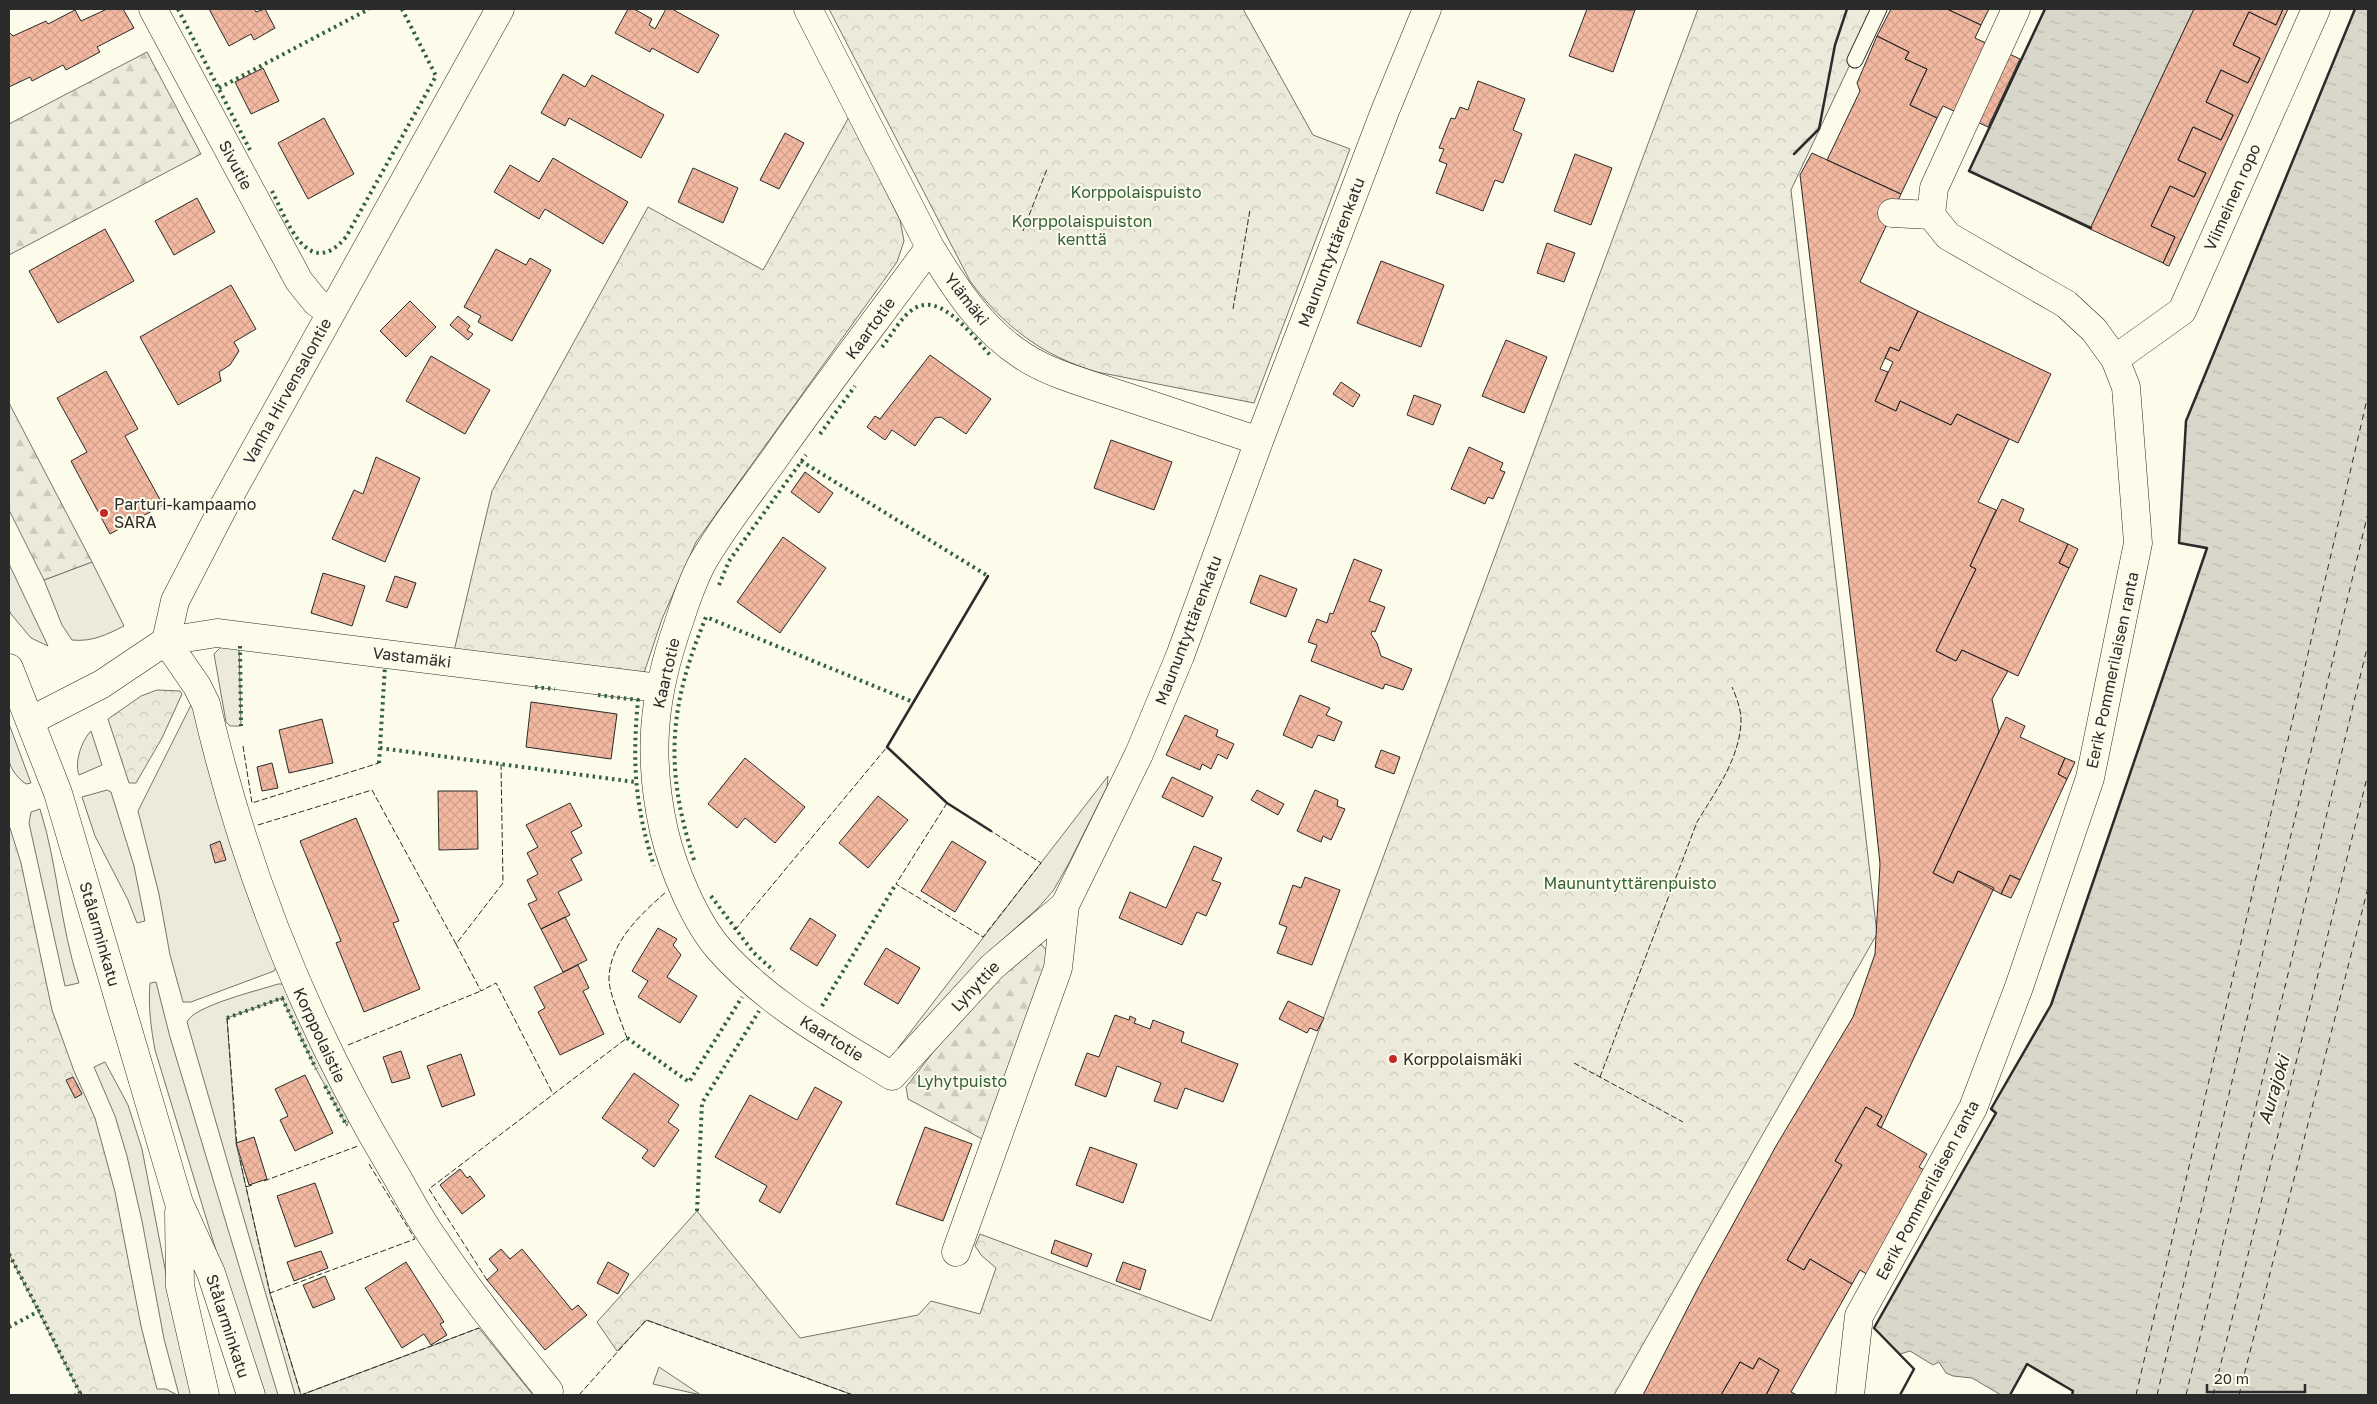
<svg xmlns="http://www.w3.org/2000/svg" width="2377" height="1404" font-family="'Golos Text',sans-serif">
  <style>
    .grass { fill: #ecebdb; stroke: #74746e }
    .forest { fill: url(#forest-firs); stroke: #74746e }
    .park { fill: url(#park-crowns); stroke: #74746e }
    .water { fill: url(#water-ripples); stroke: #74746e }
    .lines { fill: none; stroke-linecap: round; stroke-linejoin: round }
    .ferry { stroke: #2b2b2b; stroke-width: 1; stroke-dasharray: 6 5; stroke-linecap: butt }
    .building { fill: url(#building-cross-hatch); stroke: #2b2b2b }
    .lane-casing { stroke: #2b2b2b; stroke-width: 17 }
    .street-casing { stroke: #2b2b2b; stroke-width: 29 }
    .secondary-casing { stroke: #2b2b2b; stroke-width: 29 }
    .lane { stroke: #fdfbea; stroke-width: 15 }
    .street { stroke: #fdfbea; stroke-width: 28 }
    .secondary { stroke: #fdfbea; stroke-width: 28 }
    .hedge { stroke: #34623c; stroke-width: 4; stroke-dasharray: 2.5 4; stroke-linecap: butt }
    .fence { stroke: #2b2b2b; stroke-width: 1; stroke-dasharray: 6 2.5; stroke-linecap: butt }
    .wall { stroke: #2b2b2b; stroke-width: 2.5 }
    .poi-dot { fill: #c62828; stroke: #fdfbea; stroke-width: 2 }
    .labels { text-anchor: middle; stroke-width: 4; stroke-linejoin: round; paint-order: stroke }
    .street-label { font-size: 16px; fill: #2b2b2b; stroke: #fdfbea }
    .park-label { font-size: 16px; fill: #34623c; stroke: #fdfbea }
    .poi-label { font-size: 16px; fill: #2b2b2b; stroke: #fdfbea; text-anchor: start }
    .water-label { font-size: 18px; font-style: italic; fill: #2b2b2b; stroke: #fdfbea }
  </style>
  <defs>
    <pattern id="forest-firs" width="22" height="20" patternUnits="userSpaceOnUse" patternTransform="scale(1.25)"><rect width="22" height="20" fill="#ecebdb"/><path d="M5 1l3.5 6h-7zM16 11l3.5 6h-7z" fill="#cbcabc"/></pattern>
    <pattern id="park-crowns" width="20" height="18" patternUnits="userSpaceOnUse" patternTransform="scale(1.25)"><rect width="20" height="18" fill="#ecebdb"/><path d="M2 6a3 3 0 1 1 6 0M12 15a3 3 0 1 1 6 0" fill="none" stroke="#cbcabc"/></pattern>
    <pattern id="water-ripples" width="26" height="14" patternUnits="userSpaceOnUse" patternTransform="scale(1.25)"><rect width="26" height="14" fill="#d8d7c9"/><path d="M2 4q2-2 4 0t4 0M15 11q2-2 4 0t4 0" fill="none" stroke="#bab9ad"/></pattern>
    <pattern id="building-cross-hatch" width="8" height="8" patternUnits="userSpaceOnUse" patternTransform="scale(1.25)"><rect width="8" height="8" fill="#f2b8a0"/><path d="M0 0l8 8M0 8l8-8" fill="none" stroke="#d09e8a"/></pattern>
  </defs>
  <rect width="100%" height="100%" fill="#fdfbea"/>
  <!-- grass -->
  <path class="grass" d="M92,562L124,626C106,635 92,642 72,640L62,625L44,580Z
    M9,564L48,646L31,638L11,614L9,610Z
    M239,646L241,726H230L226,722L214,654L221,647Z
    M192,703L277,965L274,971L191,1002H183L170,955L159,894L138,811Z
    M9,724L31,783L26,784C2,766 9,751 9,724Z
    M91,731L102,765L79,775C74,762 82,740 91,731Z
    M1108,776L1107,787L1069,863L1053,891L1037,909L986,954L910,1041L898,1048Z
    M107,790L111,792L134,866L145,921L137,923L128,900L95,836L82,797Z
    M40,809C58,866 60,926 79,983L65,986L29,823L31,812Z
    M156,982L170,1037L278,1395H260L155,1050C151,1028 148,1006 150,983Z
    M278,984H285L317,1058L349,1119L347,1126L316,1069L282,998L227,1018L236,1143L270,1293L301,1395H295L187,1022C193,1006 260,990 278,984Z
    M105,1062L128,1105L142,1149L174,1315L194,1395H179L164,1339L142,1221L127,1156L115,1116L94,1067Z
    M659,1367L701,1395L653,1384Z"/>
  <!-- forest -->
  <path class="forest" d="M147,52L201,154L9,255V124Z
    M9,403L92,562L44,580L9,510Z
    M1041,944L1050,954L984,1140L908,1099L906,1087L948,1033L1000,974Z"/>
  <!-- park -->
  <path class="park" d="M829,9H1243L1313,135L1350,149L1254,403L1097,372C1043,356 1004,327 970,281Z
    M1698,9H1876L1791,190L1877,934L1614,1395H853L647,1320L617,1351L597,1322L697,1211L800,1338L918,1315L931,1301L980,1314L996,1268L982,1256L975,1246L980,1234L1211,1321Z
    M849,117L900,220L904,241L897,262L696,542L662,619L643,676L454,651L492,491L648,207L763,270Z
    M157,690L180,691L182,694L162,738L136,783H129L108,719L141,696Z
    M9,825L21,863L52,1010L74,1071L95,1118L115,1192L141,1326L157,1389H166L177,1395H81L9,1254Z
    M479,1328L533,1395H301Z"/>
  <!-- water -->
  <path class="water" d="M2045,9H2194L2090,229L1969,171Z
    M2355,9H2368V1395H2072L2073,1391L2028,1364L2010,1395H2001L1972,1378L1953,1376L1946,1373L1939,1362L1933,1365L1910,1351L1900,1354L1874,1328L1996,1113L1991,1109L2051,1005L2207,549L2179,543L2186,421Z"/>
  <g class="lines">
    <!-- ferry -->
    <path class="ferry" d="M2136,1395L2368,395
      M2157,1395L2368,513
      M2186,1395L2368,644
      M2213,1395L2368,774
      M2239,1395L2368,888"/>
  </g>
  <!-- building -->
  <path class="building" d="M107,9H123L134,28L97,47L100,52L66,70L63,65L32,81L30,77L9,87V32L13,36L46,21L48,24L75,10L81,21Z
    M209,9H254L256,12L265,9L275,28L254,40L251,34L229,46Z
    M628,9H634L652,19L649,25L655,29L666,9H672L719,35L698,73L652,48L650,52L615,33Z
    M1587,9L1635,10L1613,72L1569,56Z
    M1891,9H1947L1981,25L1975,38L2020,59L1988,127L1943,106L1937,118L1910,105L1927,69L1905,59L1909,52L1877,36Z
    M1947,9H1989L1981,25Z
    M2194,9H2283L2276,25L2249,12L2233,45L2260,58L2248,83L2221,70L2206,102L2233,115L2221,140L2193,127L2178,160L2206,173L2194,197L2170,186L2151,226L2175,237L2163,263L2090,229Z
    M2283,9H2288L2169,266L2166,265L2163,263L2175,237L2151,226L2170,186L2194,197L2206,173L2178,160L2193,127L2221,140L2233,115L2206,102L2221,70L2248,83L2260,58L2233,45L2249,12L2276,25Z
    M1877,36L1909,52L1905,59L1927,69L1910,105L1937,118L1901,194L1827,160L1860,91L1857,83Z
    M263,68L279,101L251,114L235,82Z
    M563,74L585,87L592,75L664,115L641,158L569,118L565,126L541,113Z
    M1478,81L1525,99L1513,130L1522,134L1503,183L1495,180L1483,211L1436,193L1447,164L1439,161L1444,149L1439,148L1451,118L1455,119L1460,107L1468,110Z
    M324,118L354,174L308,199L278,143Z
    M785,133L804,143L779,189L760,180Z
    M1812,153L1901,194L1860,282L1918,311L1899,351L1890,347L1880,369L1888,372L1875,401L1896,411L1900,401L1951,425L1957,414L2009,439L1978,502L1996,510L1970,566L1976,569L1936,651L1956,661L1962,650L2008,671L1992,699L1999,732L1933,873L1953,883L1958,871L1994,888L1881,1128L1877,1125L1882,1116L1866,1107L1835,1161L1842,1165L1787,1260L1804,1270L1810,1259L1852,1284L1791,1392L1797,1395H1766L1779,1370L1759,1358L1753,1369L1740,1362L1721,1395H1643L1697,1290L1776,1146L1853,1017L1875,954L1880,864L1864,712L1800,175Z
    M1575,154L1612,168L1591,225L1554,211Z
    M553,158L628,202L603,244L545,209L539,219L494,192L510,165L539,182Z
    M693,168L738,188L723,223L678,202Z
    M197,198L215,232L174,255L155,221Z
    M105,229L134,281L58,323L29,271Z
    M1547,243L1575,253L1564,282L1537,273Z
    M496,249L526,265L530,258L551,270L512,341L478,322L481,316L464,307Z
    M1381,261L1444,285L1421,347L1357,323Z
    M231,285L256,329L234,342L239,351L230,365L219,372L221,381L178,405L140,337Z
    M410,301L436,327L406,357L380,331Z
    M1918,311L2051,374L2018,443L1957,414L1951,425L1900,401L1896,411L1875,401L1893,362L1885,358L1890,347L1899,351Z
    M458,316L470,326L467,330L473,334L468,340L450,325Z
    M1506,340L1547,357L1524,413L1482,396Z
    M930,355L991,399L966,434L941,417L935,418L915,446L892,430L885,440L867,427L875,416L880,419Z
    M431,356L490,390L465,434L406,401Z
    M106,371L138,429L125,436L163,505L110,534L71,461L87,452L57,398Z
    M1341,382L1360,395L1353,407L1333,394Z
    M1414,395L1441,405L1433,425L1407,415Z
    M1111,440L1172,462L1154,510L1094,488Z
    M1469,447L1503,463L1500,470L1505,472L1493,499L1488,497L1485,504L1451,489Z
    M376,457L420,478L385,562L332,539L354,490L363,494Z
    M805,472L833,493L819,513L791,492Z
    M2002,499L2024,509L2019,521L2068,544L2059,563L2069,568L2018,676L1962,650L1956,661L1936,651L1976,569L1970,566Z
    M783,537L826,568L780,633L737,602Z
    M2068,544L2078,549L2069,568L2059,563Z
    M1354,559L1382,570L1369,601L1385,607L1375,632L1372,631L1371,634L1377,643L1381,656L1412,669L1403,690L1385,684L1383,689L1311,661L1317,645L1308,642L1317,619L1327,623L1330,613L1333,614Z
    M323,573L365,586L352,626L311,613Z
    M1260,575L1297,589L1286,617L1250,603Z
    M395,576L416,583L407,608L386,601Z
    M1300,695L1330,708L1326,715L1342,722L1334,741L1318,735L1312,748L1283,735Z
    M531,702L617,714L611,759L526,747Z
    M1185,715L1218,730L1216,736L1234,744L1227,759L1218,754L1211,769L1202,764L1200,770L1166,755Z
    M2006,717L2025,726L2020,737L2065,758L2058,774L2067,779L2020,880L2010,875L2001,894L1958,871L1953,883L1933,873Z
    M322,719L333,763L289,773L279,730Z
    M1381,750L1400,757L1394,774L1375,767Z
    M745,758L805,807L775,843L745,818L737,828L708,804Z
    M2065,758L2075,762L2067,779L2058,774Z
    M272,763L278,788L262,791L257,767Z
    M1172,777L1213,797L1203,817L1162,797Z
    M1257,790L1284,804L1278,815L1251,800Z
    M1315,790L1338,800L1337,806L1345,809L1331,840L1323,836L1321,842L1297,831Z
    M438,791H477L478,849L439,850Z
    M878,796L908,820L868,868L839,843Z
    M570,803L582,826L571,832L582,853L571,859L582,880L558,892L570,915L541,929L528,904L537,900L527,880L538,874L527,853L538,847L526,825Z
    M356,818L399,921L393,923L420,989L364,1012L336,943L341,941L300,841Z
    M220,841L226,860L215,863L210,845Z
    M952,841L986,862L955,912L921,891Z
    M1194,846L1222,858L1212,880L1221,883L1206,916L1197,912L1182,945L1119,918L1130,892L1166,908Z
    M2010,875L2020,880L2011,898L2001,894Z
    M1305,877L1340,890L1312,965L1277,953L1287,927L1279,924L1293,885L1301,888Z
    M565,917L587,960L563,972L541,929Z
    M810,918L836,935L817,966L790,949Z
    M658,928L677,939L673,945L681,955L667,977L697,996L680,1023L638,997L648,981L632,971Z
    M886,948L920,968L898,1004L864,984Z
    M578,965L589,988L583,991L604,1034L560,1055L538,1012L545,1008L534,987Z
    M1288,1001L1324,1018L1317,1031L1310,1028L1307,1033L1279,1019Z
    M1115,1015L1129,1020L1130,1016L1136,1019L1134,1023L1150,1029L1153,1020L1184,1032L1181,1042L1238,1064L1223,1102L1185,1088L1177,1109L1154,1101L1161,1083L1117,1066L1106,1097L1075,1085L1087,1053L1099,1057Z
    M401,1051L410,1078L392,1083L383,1057Z
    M461,1054L475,1095L442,1107L427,1066Z
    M634,1073L679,1105L668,1122L679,1130L654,1167L642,1158L648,1150L602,1118Z
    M305,1075L333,1133L295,1151L280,1120L288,1116L275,1089Z
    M73,1077L82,1094L75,1098L66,1080Z
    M815,1087L842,1102L780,1213L759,1201L767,1186L715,1157L750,1095L797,1120Z
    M1866,1107L1882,1116L1877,1125L1927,1154L1919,1167L1929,1173L1870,1276L1860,1270L1852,1284L1810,1259L1804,1270L1787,1260L1842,1165L1835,1161Z
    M925,1127L972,1144L943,1221L896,1204Z
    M254,1137L267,1179L249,1185L236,1143Z
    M1090,1147L1137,1164L1123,1203L1076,1185Z
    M460,1169L467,1178L470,1176L485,1196L462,1214L440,1185Z
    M315,1183L333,1233L295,1247L277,1196Z
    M1055,1240L1092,1254L1087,1267L1051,1253Z
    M501,1249L510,1259L522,1249L572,1310L578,1305L587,1315L545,1350L487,1280L498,1270L489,1259Z
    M321,1251L328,1268L294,1281L287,1262Z
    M406,1262L444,1322L440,1324L447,1335L431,1345L424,1334L402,1348L365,1288Z
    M608,1262L629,1274L618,1294L597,1283Z
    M1123,1262L1146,1270L1140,1290L1116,1281Z
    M325,1276L335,1299L313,1308L303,1285Z
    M1759,1358L1779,1370L1766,1395H1721L1740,1362L1753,1369Z"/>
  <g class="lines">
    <!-- lane casing -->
    <g class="lane-casing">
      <path id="lane" d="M1855,60L1879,9"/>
    </g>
    <!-- street casing -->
    <g class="street-casing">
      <path id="street" d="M153,9L299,281L316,302L330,312
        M808,9L930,247C955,288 981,329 1023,356C1052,375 1089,384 1121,395C1167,410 1213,426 1259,441
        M1892,213L1931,215
        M930,247C881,314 830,380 782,448C756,486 723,525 701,565C692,583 685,603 679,622C653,695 647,755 664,831C673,869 695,922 720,950C768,1004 832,1039 892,1076L992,967L1065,905
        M2115,359L2182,311L2316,9
        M166,641L197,686L206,704C244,869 307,1027 394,1172C407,1194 419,1218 434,1239C469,1292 509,1341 549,1391
        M166,641L175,601L225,504L500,9
        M30,721L102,684L166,641L217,633L659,688
        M956,1252L1058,968L1065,905L1139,754L1180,656L1259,441L1385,111L1427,9
        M1850,1395L1859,1316L1973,1108L2019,987L2090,778L2138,543L2126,387L2115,359L2094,330L2066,304L1948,236L1931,215L1934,188L2016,9"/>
    </g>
    <!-- secondary casing -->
    <g class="secondary-casing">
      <path id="secondary" d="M9,668L58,793L179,1203L211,1273L251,1395
        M179,1212L180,1286L205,1395"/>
    </g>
    <!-- lane -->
    <use href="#lane" class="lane"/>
    <!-- street -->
    <use href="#street" class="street"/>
    <!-- secondary -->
    <use href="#secondary" class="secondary"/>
    <!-- hedge -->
    <path class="hedge" d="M178,9L250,150
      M219,88L369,9
      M272,191C287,221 308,282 346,237L436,76L402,9
      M882,347C892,335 901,316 915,308C942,292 975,339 991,356
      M820,434L855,386
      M801,461L988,576
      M719,585L729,561L806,455
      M240,646L241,726
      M535,687L555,689
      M598,695L638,700C632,763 635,806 654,866
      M380,748L635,782
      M379,763L385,666
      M694,860C664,767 669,706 706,617L913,702
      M711,896L753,952L774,971
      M822,1006L896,884
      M227,1018L282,998L316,1069
      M627,1038L689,1082L742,997
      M325,1086L347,1126
      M697,1211L702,1103L759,1011
      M9,1254L39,1311
      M9,1327L39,1311L80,1393L75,1395"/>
    <!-- fence -->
    <path class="fence" d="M1023,231L1047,169
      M1233,309L1250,210
      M243,746L252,803L379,763
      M501,764L503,883L456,944L481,991L496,983L553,1094
      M947,803L896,884L983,937L1041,863L991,831
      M258,825L372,790L456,944
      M735,930L887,747
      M227,1018L237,1146
      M348,1045L481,991
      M1574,1063L1683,1122
      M1600,1077L1697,822C1716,791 1742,755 1741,717C1740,707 1736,696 1732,687
      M240,1160L246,1187
      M369,1164L415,1239L270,1293L301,1395L479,1328
      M264,1181L358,1146
      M252,1185L246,1187L270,1293
      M487,1280L429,1189L627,1038C622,1024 608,990 609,978C610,942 641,914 666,892
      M579,1395L646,1320L853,1395"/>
    <!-- wall -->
    <path class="wall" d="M2045,9L1969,171L2091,228
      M1794,154L1819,129L1835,45L1847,9
      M988,576L887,747L947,803L991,831
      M1900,1395L1914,1369L1874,1328L1996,1113L1991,1109L2051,1005L2207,548L2179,543L2186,421L2355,9
      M2010,1395L2027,1364L2073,1391L2072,1395"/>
  </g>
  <!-- markers -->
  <g class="poi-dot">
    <circle cx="104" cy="513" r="5"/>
    <circle cx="1393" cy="1059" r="5"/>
  </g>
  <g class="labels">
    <!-- street labels -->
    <g class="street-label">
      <text transform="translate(236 165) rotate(62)" y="6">Sivutie</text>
      <text transform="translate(2232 197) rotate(-66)" y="6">Viimeinen ropo</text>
      <text transform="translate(1331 252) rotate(-69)" y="6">Maununtyttärenkatu</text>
      <text transform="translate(967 299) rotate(52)" y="6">Ylämäki</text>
      <text transform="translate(870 328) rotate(-54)" y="6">Kaartotie</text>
      <text transform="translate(287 391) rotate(-61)" y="6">Vanha Hirvensalontie</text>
      <text transform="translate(1188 630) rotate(-69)" y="6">Maununtyttärenkatu</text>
      <text transform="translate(412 657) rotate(7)" y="6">Vastamäki</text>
      <text transform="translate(2112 670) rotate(-78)" y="6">Eerik Pommerilaisen ranta</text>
      <text transform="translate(666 673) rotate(-77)" y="6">Kaartotie</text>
      <text transform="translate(100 934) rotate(74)" y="6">Stålarminkatu</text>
      <text transform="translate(975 986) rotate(-47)" y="6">Lyhyttie</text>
      <text transform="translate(320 1035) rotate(65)" y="6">Korppolaistie</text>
      <text transform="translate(832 1038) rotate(32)" y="6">Kaartotie</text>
      <text transform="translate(1927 1190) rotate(-62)" y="6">Eerik Pommerilaisen ranta</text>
      <text transform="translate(228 1326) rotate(72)" y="6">Stålarminkatu</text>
    </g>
    <!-- park labels -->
    <g class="park-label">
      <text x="1136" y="198">Korppolaispuisto</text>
      <text x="1082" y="227">Korppolaispuiston<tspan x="1082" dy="18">kenttä</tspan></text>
      <text x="1630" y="889">Maununtyttärenpuisto</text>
      <text x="962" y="1087">Lyhytpuisto</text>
    </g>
    <!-- poi labels -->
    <g class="poi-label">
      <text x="114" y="510">Parturi-kampaamo<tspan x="114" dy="18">SARA</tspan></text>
      <text x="1403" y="1065">Korppolaismäki</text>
    </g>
    <!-- water labels -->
    <g class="water-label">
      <text transform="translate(2274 1090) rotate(-73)" y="6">Aurajoki</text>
    </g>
  </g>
  <!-- border -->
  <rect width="2377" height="1404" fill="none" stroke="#2b2b2b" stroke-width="20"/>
  <!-- scale -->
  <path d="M2207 1384v8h98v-8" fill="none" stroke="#2b2b2b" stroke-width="2.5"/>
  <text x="2214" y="1384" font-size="15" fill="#2b2b2b" stroke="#fdfbea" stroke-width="4" paint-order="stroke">20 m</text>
</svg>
